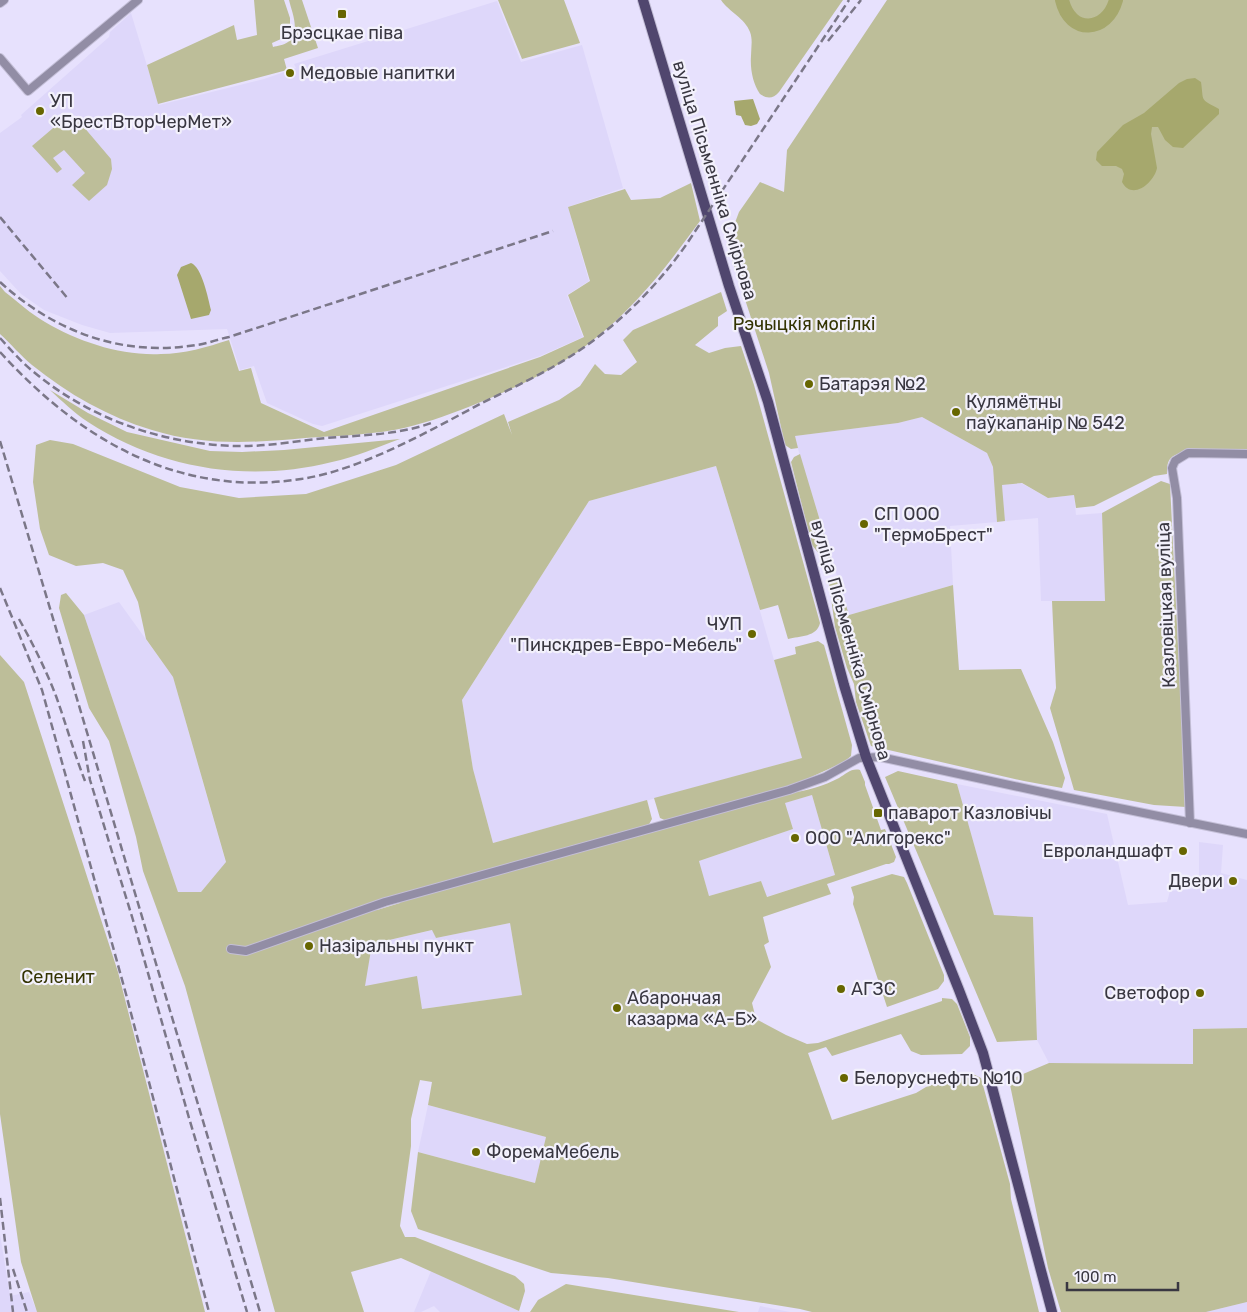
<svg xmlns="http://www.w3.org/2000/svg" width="1247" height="1312" font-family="Rubik,sans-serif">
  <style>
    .built { fill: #ded7fa }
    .green { fill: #bdbe99; fill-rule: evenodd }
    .water { fill: #a6a86d }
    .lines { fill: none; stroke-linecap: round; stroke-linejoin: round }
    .river { stroke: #a6a86d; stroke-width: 14 }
    .minor-casing { stroke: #c4bfd7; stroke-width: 10 }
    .major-casing { stroke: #c4bfd7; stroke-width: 12 }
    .minor { stroke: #928da5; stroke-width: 8 }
    .major { stroke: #50466e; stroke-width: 10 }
    .rail { stroke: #7b7788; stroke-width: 2.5; stroke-dasharray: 8 4; stroke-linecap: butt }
    .poi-dot { fill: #676600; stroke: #f3f1fc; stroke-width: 2 }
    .labels { text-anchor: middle; stroke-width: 4.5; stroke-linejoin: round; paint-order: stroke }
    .poi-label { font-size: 18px; fill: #393741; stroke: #f3f1fc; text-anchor: start }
    .street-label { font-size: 18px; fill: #393741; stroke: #f3f1fc }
    .park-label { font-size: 18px; fill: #343403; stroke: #f3f1fc }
  </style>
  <rect width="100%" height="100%" fill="#e7e1fd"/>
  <!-- built -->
  <path class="built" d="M497,1L521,62L582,45L623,188L568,207L589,281L567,295L583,337L540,356L322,426L313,424L267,403L254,366L240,370L227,329L110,333L82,325L44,310L21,294L0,271V133L22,117L21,115L109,37L110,32L131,13L159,105L264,79L296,68L294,64Z
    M922,417L987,453L993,467L997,522L950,526L953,585L849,615L794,436L898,423Z
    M716,466L756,597L802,758L493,843L473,769L462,700L589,501Z
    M1021,483L1048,498L1074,495L1076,515L1102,513L1106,601H1041L1038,518L1005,521L1002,485Z
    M119,602L173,677L226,863L201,892H178L84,615Z
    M957,784L1107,814L1128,905L1167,902L1170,891L1199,888V842L1223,845L1221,873L1247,880V1028L1193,1029L1194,1064L1049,1063L1037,1040L1033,917L994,916Z
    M812,795L835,875L766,897L761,881L709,896L699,861L793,829L784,803Z
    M510,923L522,995L422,1009L364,986L372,944L433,930L436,938Z
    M428,1105L546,1137L535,1183L418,1152Z
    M0,1234L10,1296L29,1292L37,1312H0Z
    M431,1271L521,1312H440L434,1306L421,1312H414Z
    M1247,1302V1312H1206Z
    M760,1306L790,1312H758Z"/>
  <!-- green -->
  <path class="green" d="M254,0H284L290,18V29L281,39L272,43L273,47C277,46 284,45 288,42C301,31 292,13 289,0H302L318,48L284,59L287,70L158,104L147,65L234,25L237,40L257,35Z
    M498,0H564L580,43L522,59Z
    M721,0H843L779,92C773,99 767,99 760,94C753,84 750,69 751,56C751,48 753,40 750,32C745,18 729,12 721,0Z
    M887,0H1247V450C1230,450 1181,445 1170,459C1167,463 1167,468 1167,474L1154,476L1094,506L1076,508L1074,495L1048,498L1022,483L1002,485L1005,521L997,522L993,467L987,453L922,417L898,423L795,436L798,448L791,449L785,445L769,373L727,244L739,212L760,182L784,192L787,150Z
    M77,119L111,159L112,169L107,185L89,201L72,185L85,173L64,150L53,158L62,169L57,173L32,146L59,123H70Z
    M691,183L700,221C668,265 635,308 592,341C556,370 513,389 471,406C445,416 421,425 394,430C365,435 334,436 305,438C253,443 203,446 152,430C108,417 68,394 32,365C21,356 11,344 0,334V286L5,292C18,302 31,314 45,322C79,342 121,356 161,354C184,354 207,347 229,340L239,371L251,368L261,403L324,432L540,357L584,337L568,295L590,281L568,207L625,189L631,200L660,198Z
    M721,292L727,311L718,317V326L695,345L709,353L725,348L741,346L754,385L820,623C817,637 800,636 788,639L778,605L760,610L716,466L589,501L462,700L473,769L493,843L647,800L652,819L648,826L633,832L636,837L666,828L667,821L660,818L654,798L802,758L774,660L796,654L795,647L818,641L824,645L852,745L851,756L844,762L798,783L790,793C806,791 824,786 839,778C846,774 851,768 860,770L865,782V785L881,830L885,829L896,857L894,862L889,864H886L827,884L831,894L763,917L769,942L764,945L771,967L752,1003L756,1019L786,1035L807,1044L818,1043L942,1001V998L952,999L957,1004L970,1037V1046L962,1054L921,1055L911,1051L901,1034L832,1056L826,1047L808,1053L832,1120L916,1093L926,1087L969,1072L981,1078L1010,1184L1011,1199L1039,1312H812L800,1309L608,1278L551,1273L418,1229L411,1211L418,1152L535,1183L546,1137L428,1105L432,1082L420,1080L411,1119V1146L400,1226L405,1237H415L515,1276L524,1284L525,1291L519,1311L401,1258L351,1272L364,1312H275L185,986L143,871L136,837L109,741L89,708L59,608L61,595L66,593L84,615L178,892H201L226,862L173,677L146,639L138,602L123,570L103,563L76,566L49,555L40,529L33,482L36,445L50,440L73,444L180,487L239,498L306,494L396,465L504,414L512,435L508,422L559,400L580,386L595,364L605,374L621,375L637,362L623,340L633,330ZM812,795L835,875L767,897L761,881L709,896L699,861L793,829L785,803ZM399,896L400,903L377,910L373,904ZM510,923L522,995L422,1009L417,976L365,986L372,944L432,930L436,938Z
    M50,390L88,413L127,432L210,451L242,452L284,450L400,439C378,447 355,457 332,462C248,483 160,469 88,422C74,413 62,401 50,390Z
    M800,454L833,564L823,567L820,555L812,545L791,462L794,457Z
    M1161,481L1170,484L1186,807L1154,805L1074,790L1050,708L1056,688L1052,601H1105L1102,513Z
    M837,576L849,615L953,585L959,670L1021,669L1053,742L1065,778L1062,788L1024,781L871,746L856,702L854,684L847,668L835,627L829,583L831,579Z
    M0,655L24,682L118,972L205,1312H37L21,1262L0,1114Z
    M898,771L957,784L994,915L1033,917L1037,1040L997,1042L885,777Z
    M892,874L904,877L907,883L944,975V981L938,989L887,1007L853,904L854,897L851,887Z
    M1247,1028V1302L1206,1312H1061L1048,1268L1009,1080L1049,1063L1193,1064V1029Z
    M566,1284L739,1312H530L538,1300Z"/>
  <!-- water -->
  <path class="water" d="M1195,78L1201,82C1204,102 1199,98 1219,109V114L1183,148L1173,147L1165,140L1158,127H1152L1151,134L1157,168C1154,183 1132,201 1122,182L1124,174L1122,169L1116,166H1102L1096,160L1097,152L1123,125L1144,113L1179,83L1187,79Z
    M753,99L760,119L757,124L751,126L745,125L741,116L736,115L734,101Z
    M191,263C202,267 208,298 211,310L209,315L191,319L177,275L181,267Z"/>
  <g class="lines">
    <!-- river -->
    <path class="river" d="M1062,0C1070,35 1107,33 1116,0"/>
    <!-- minor casing -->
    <g class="minor-casing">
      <path id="minor" d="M0,3L4,0
        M0,58L28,91L138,0
        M1190,823L1177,498L1172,468L1175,461L1188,453L1247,454
        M231,949L246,951L385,902L789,790L825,777L859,758L880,757L1065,797L1247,834"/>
    </g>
    <!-- major casing -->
    <g class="major-casing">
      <path id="major" d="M643,0L729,286L768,402L844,685L866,757L959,990L983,1053L1052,1312"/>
    </g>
    <!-- minor -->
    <use href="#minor" class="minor"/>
    <!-- major -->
    <use href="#major" class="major"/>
    <!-- rail -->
    <path class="rail" d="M828,41L861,0
      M0,217L69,300
      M0,282C55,332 122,357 196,345C207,344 218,339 229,337L553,231
      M0,338C11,350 22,363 35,373C91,419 162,444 235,446C264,447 296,441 326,438C362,435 400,435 434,422
      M0,352C80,440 179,498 301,479C361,470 429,431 482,403C512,388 543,374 571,356C616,327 655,289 686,245L849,0
      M0,441L260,1312
      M0,588L42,690L126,994L209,1312
      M19,619C33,644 46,670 56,696C66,724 74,753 85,781
      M83,741L90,780L133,920L189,1118L247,1312
      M0,1198L13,1312
      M13,1269L27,1312"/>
  </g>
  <!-- markers -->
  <g class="poi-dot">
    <rect x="337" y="9" width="10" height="10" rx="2.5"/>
    <circle cx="290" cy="73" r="5"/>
    <circle cx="40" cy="111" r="5"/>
    <circle cx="809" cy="384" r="5"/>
    <circle cx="956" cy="412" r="5"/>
    <circle cx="864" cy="524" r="5"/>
    <circle cx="752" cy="634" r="5"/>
    <rect x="873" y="808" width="10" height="10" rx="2.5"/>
    <circle cx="795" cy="838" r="5"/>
    <circle cx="1183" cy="851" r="5"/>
    <circle cx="1233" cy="881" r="5"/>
    <circle cx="309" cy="946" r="5"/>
    <circle cx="841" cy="989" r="5"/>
    <circle cx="1200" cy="993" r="5"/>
    <circle cx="617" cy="1008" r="5"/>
    <circle cx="844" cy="1078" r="5"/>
    <circle cx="476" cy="1152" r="5"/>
  </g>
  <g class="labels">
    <!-- poi labels -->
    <g class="poi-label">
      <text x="342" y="39" text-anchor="middle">Брэсцкае піва</text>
      <text x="300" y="79">Медовые напитки</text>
      <text x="50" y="107">УП<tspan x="50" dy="21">«БрестВторЧерМет»</tspan></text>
      <text x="819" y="390">Батарэя №2</text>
      <text x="966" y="408">Кулямётны<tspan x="966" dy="21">паўкапанір № 542</tspan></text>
      <text x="874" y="520">СП ООО<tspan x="874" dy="21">"ТермоБрест"</tspan></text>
      <text x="742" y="630" text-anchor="end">ЧУП<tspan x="742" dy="21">"Пинскдрев-Евро-Мебель"</tspan></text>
      <text x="888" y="819">паварот Казловічы</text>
      <text x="805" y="844">ООО "Алигорекс"</text>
      <text x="1173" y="857" text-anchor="end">Евроландшафт</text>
      <text x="1223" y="887" text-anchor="end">Двери</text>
      <text x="319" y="952">Назіральны пункт</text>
      <text x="851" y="995">АГЗС</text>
      <text x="1190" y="999" text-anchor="end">Светофор</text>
      <text x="627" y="1004">Абарончая<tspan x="627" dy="21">казарма «А-Б»</tspan></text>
      <text x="854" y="1084">Белоруснефть №10</text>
      <text x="486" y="1158">ФоремаМебель</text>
    </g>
    <!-- street labels -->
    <g class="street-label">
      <text transform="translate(715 180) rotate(73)" y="6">вуліца Пісьменніка Смірнова</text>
      <text transform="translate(1166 605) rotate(-92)" y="6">Казловіцкая вуліца</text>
      <text transform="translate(851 640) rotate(74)" y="6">вуліца Пісьменніка Смірнова</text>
    </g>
    <!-- park labels -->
    <g class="park-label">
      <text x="804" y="330">Рэчыцкія могілкі</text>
      <text x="58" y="983">Селенит</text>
    </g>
  </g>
  <!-- scale -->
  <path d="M1067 1282v8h111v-8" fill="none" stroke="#393741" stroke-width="2.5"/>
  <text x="1074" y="1282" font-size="15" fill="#393741" stroke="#f3f1fc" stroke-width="4" paint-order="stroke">100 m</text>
</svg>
